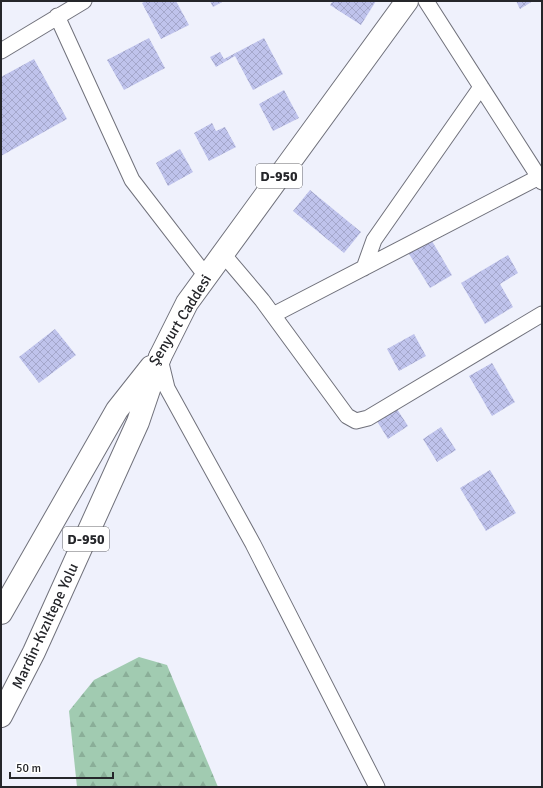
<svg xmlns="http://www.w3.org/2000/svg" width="543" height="788" font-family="Signika,sans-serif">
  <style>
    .forest { fill: url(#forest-firs) }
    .building { fill: url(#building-cross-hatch) }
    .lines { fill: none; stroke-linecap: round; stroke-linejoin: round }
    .minor-casing { stroke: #70717b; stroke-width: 17 }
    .primary-casing { stroke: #70717b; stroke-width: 24 }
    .trunk-casing { stroke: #70717b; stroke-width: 24 }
    .minor { stroke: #fff; stroke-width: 15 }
    .primary { stroke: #fff; stroke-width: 22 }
    .trunk { stroke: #fff; stroke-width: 22 }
    .labels { text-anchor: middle; stroke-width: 4; stroke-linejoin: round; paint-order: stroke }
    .shield { fill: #fff; stroke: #66676a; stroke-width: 1 }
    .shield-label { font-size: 14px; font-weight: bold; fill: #25262a }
    .street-label { font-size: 15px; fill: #25262a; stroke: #fff }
  </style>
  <defs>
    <pattern id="forest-firs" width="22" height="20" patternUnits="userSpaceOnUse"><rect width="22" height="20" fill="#a1cbb1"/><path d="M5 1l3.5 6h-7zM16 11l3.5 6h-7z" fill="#8aae98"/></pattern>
    <pattern id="building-cross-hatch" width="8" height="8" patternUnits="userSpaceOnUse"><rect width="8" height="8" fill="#bfc3ec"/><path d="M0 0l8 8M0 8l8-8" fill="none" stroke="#a4a7cb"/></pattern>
  </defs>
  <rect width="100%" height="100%" fill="#eff1fc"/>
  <!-- forest -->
  <path class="forest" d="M139,657L167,665L218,787H77L69,711L94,680Z"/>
  <!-- building -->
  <path class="building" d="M146,1H176L189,25L161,39L142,3Z
    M210,1H224L213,7Z
    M333,1H376L361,25L330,5Z
    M516,1H533L520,9Z
    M149,38L165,68L124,90L107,60Z
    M264,38L283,74L253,90L235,56L216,67L210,57L220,52L224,59Z
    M34,59L67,119L1,156V77Z
    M284,90L299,118L273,131L259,104Z
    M212,123L216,131L225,127L236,147L209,161L194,133Z
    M180,149L193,172L168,186L156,163Z
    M310,190L361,232L344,253L293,211Z
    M429,236L452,275L430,288L406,249Z
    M508,255L518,273L500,284L513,307L485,324L461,283Z
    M55,329L76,355L39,383L19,357Z
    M414,334L426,356L399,371L387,349Z
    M492,363L515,402L492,416L469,376Z
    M395,406L408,426L388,439L375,418Z
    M441,427L456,450L437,462L423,439Z
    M490,470L516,513L486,531L460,488Z"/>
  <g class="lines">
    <!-- minor casing -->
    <g class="minor-casing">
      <path id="minor" d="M426,1L542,182
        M57,16L132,180L206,276
        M1,51L84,1
        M223,254L262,300L347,416L356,421L368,418L542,314
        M364,268L374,240L481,87
        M273,315L539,177
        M160,359L167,388L253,544L377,787"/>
    </g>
    <!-- primary casing -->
    <g class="primary-casing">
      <path id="primary" d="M160,357L187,303L407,1"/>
    </g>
    <!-- trunk casing -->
    <g class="trunk-casing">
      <path id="trunk" d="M1,613L117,410L151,367
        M1,716L34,652L138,422L160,357"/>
    </g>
    <!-- minor -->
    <use href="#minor" class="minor"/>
    <!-- primary -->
    <use href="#primary" class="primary"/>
    <!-- trunk -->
    <use href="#trunk" class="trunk"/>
  </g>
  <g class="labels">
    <!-- shield labels -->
    <g class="shield">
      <rect x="256" y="164" width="46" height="24" rx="3"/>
      <rect x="63" y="527" width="46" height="24" rx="3"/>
    </g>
    <g class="shield-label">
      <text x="279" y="181">D-950</text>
      <text x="86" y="544">D-950</text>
    </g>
    <!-- street labels -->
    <g class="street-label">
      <text transform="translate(180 320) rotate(-58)" y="5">Şenyurt Caddesi</text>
      <text transform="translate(45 626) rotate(-65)" y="5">Mardin-Kızıltepe Yolu</text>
    </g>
  </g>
  <!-- border -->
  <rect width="543" height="788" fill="none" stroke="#25262a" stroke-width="4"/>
  <!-- scale -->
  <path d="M10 772v6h103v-6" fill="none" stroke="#25262a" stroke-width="2"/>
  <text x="16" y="772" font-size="12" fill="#25262a" stroke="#ffffff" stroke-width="3" paint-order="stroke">50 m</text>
</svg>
